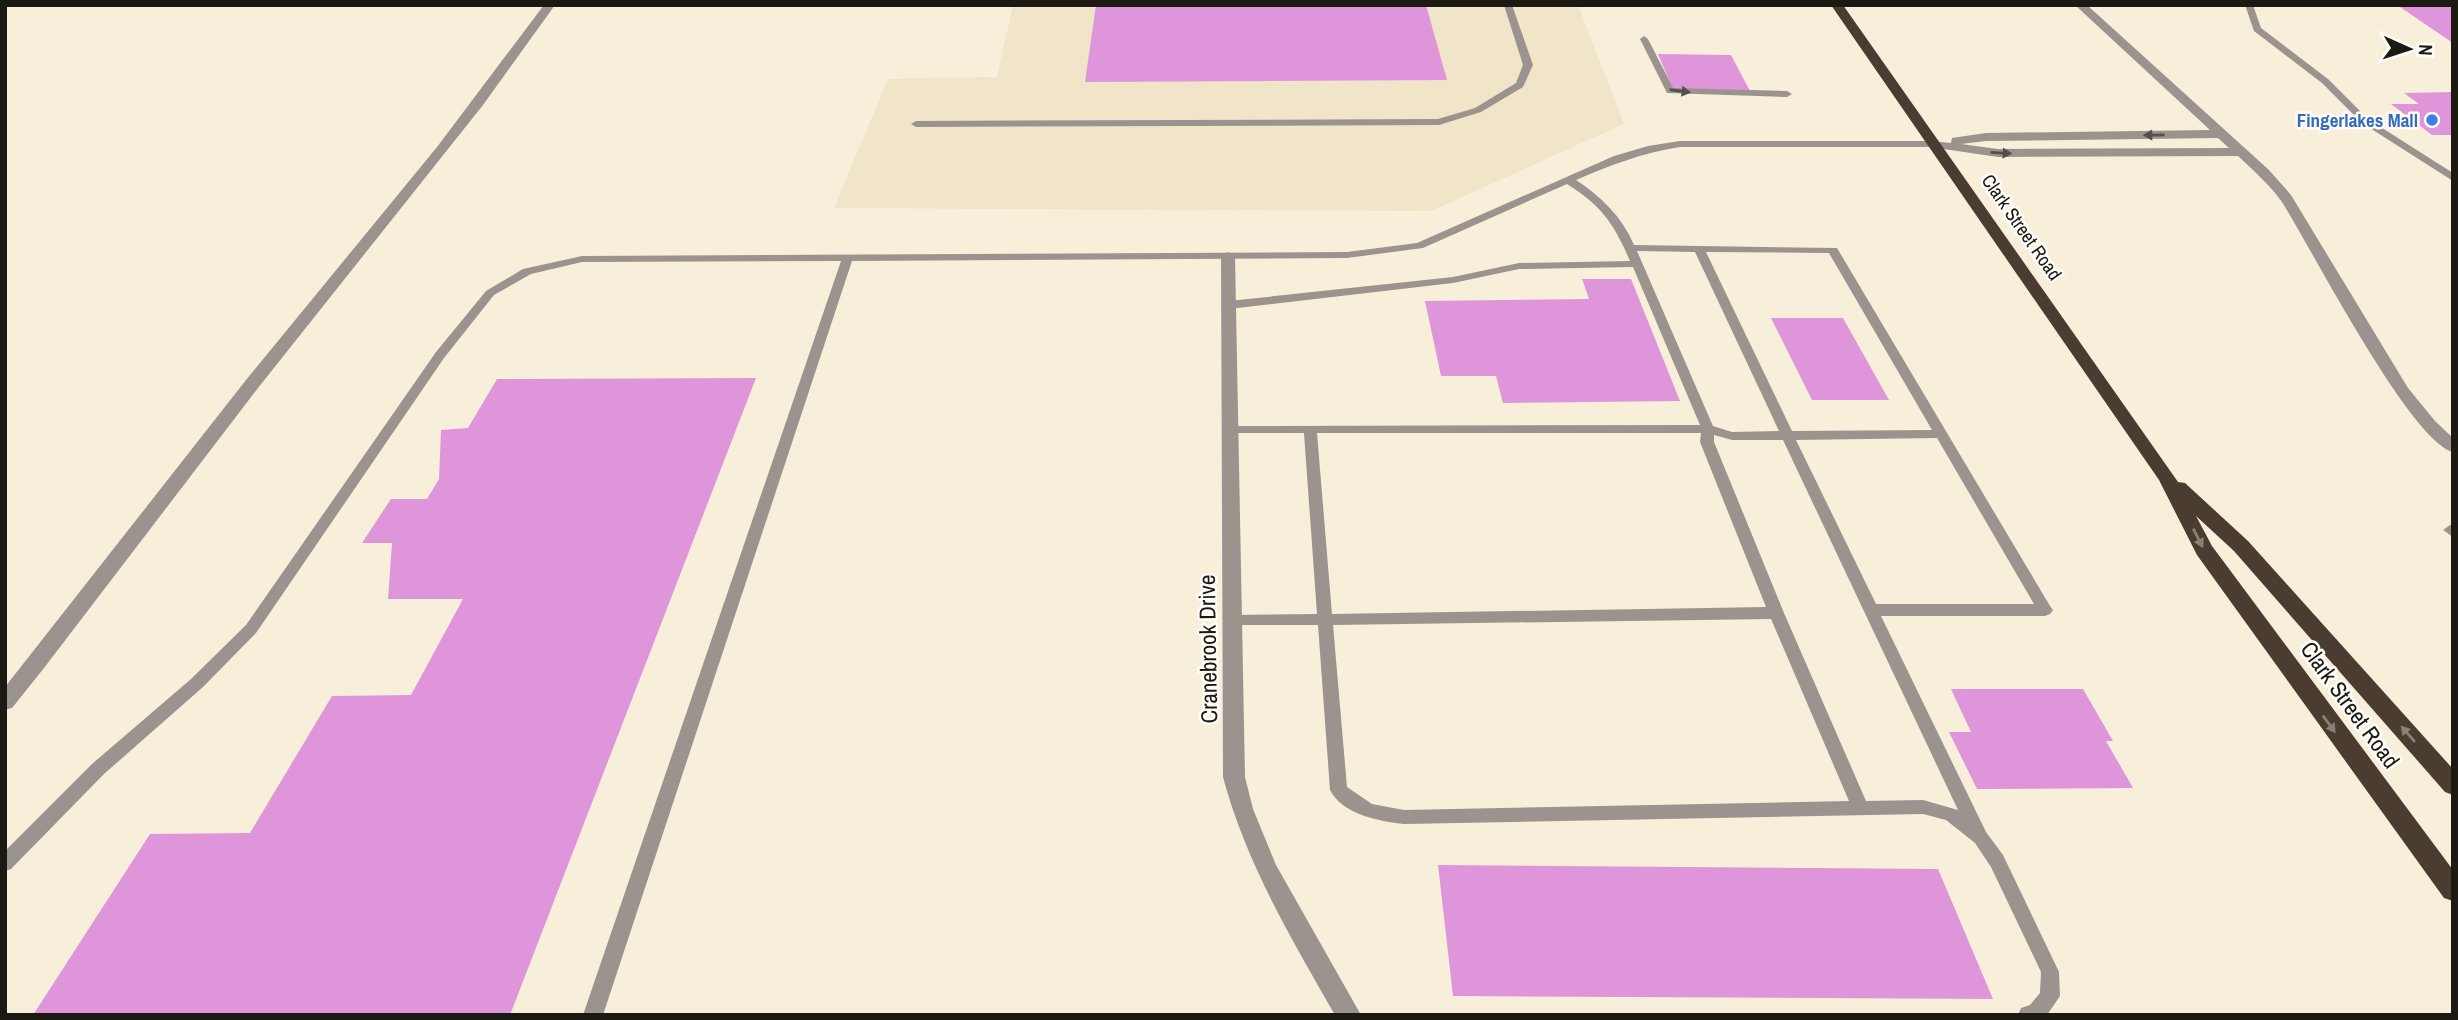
<svg xmlns="http://www.w3.org/2000/svg" width="2458" height="1020" font-family="'Archivo Narrow',sans-serif">
  <style>
    .built { fill: #f0e4c9 }
    .building { fill: #df95da }
    .lines { fill: none; stroke-linecap: round; stroke-linejoin: round }
    .service { fill: #9b938e; fill-rule: evenodd }
    .minor { fill: #9b938e; fill-rule: evenodd }
    .trunk { fill: #4b3c32; fill-rule: evenodd }
    .oneway { fill: #55504a }
    .oneway2 { fill: #8a8078 }
    .shop-dot { fill: #3f7fe0; stroke: #fffdf9; stroke-width: 2.5 }
    .labels { text-anchor: middle; stroke-width: 5; stroke-linejoin: round; paint-order: stroke }
    .far-shop-label { font-size: 19px; font-weight: bold; fill: #366cbe; stroke: #fffdf9; text-anchor: end }
    .far-street-label { font-size: 19px; fill: #1c1912; stroke: #fffdf9 }
    .street-label { font-size: 23px; fill: #1c1912; stroke: #fffdf9 }
  </style>
  <rect width="100%" height="100%" fill="#f8efdb"/>
  <!-- built -->
  <path class="built" d="M1013,5H1578L1624,124L1431,211L834,208L888,79L997,77Z"/>
  <!-- building -->
  <path class="building" d="M1096,5H1426L1447,80L1085,82Z
    M2397,5H2453V43Z
    M1658,54L1731,55L1750,91L1673,90Z
    M2453,92V135H2432L2391,104H2419L2404,93Z
    M1582,279H1631L1680,401L1503,403L1496,376H1441L1425,301L1589,299Z
    M1771,318H1843L1889,400H1812Z
    M756,378L510,1015H33L150,834L250,833L332,696L411,695L463,599H388L392,543H362L391,499H427L439,479L441,430L468,428L497,379Z
    M1951,689H2083L2113,741H2106L2133,788L1977,789L1949,732H1971Z
    M1438,865L1938,869L1993,999L1453,996Z"/>
  <g class="lines">
    <!-- service -->
    <path class="service" d="M1504,5H1512L1533,65L1523,87L1481,112L1439,125L916,127L911,124L916,121L1438,119L1475,108L1516,83L1523,65Z
      M2245,5H2253L2261,28L2328,79L2368,119L2453,173V181L2362,123L2322,83L2254,31Z
      M1644,36L1648,39L1673,88L1787,91L1792,94L1787,97L1667,93L1640,39Z
      M1680,141H1934L1939,144L1934,147H1680C1642,153 1611,165 1576,180C1602,197 1622,217 1634,245L1837,248L2050,606L2053,610L2050,614L2045,616H1881L1986,832L2003,855L2059,972L2060,996L2047,1015H2018L2021,1008L2030,1005L2040,993L2041,972L1991,867L1975,843L1946,820L1923,814L1404,824C1379,821 1343,815 1330,790L1318,625H1227L1224,621L1227,617L1232,615L1317,614L1304,433H1230L1225,432L1223,429L1225,426L1700,425L1633,267L1519,269L1453,283L1229,309L1223,305L1229,301L1453,277L1519,263L1630,261C1614,224 1602,206 1567,184L1423,248L1347,258L852,261L603,1015H583L841,261L582,262L531,274L494,295L444,358L256,633L203,687L104,774L11,869L5,871V851L92,764L191,679L246,625L436,352L486,291L523,269L582,256L1347,252L1417,243L1614,156L1648,146ZM1637,251L1695,252L1779,431L1732,432L1713,426ZM1706,252L1829,253L1932,430L1792,431ZM1317,433H1701L1700,442L1766,607L1332,614ZM1714,435L1732,440H1783L1958,810L1923,800L1866,801L1784,613L1714,442ZM1937,438L2034,604H1876L1796,440ZM1771,619L1849,801L1404,810L1372,804L1347,787L1333,625Z
      M2450,525L2453,526V537L2443,530Z"/>
    <!-- minor -->
    <path class="minor" d="M544,5H555L483,105L258,388L44,668L12,708L5,710V687L246,380L437,147Z
      M2075,5H2087L2269,170L2291,195L2408,388L2435,421L2453,438V452C2410,441 2311,248 2282,202C2270,185 2253,170 2238,156L1998,157L1930,147V141L1951,143L1952,138L1986,133L2210,130ZM2218,138L2229,148L1998,149L1961,144L1986,141Z
      M1228,252L1235,256L1245,777L1253,809L1276,865L1361,1015H1335C1291,938 1246,863 1223,777L1221,256Z"/>
    <!-- trunk -->
    <path class="trunk" d="M1831,5H1843L2178,482L2185,483L2248,541L2453,769V795L2445,792L2234,551L2196,516L2212,546L2453,870V901L2444,898L2197,555L2159,480Z"/>
  </g>
  <!-- one-way arrows -->
  <defs><path id="oneway-solid" d="M-6-.8H1V-3.2L6.5 0L1 3.2V.8H-6Z" transform="scale(1.75)"/></defs>
  <g class="oneway">
    <use href="#oneway-solid" transform="translate(1680 91) rotate(8)"/>
    <use href="#oneway-solid" transform="translate(2154 135) rotate(179)"/>
    <use href="#oneway-solid" transform="translate(2001 153) rotate(3)"/>
  </g>
  <g class="oneway2">
    <use href="#oneway-solid" transform="translate(2198 538) rotate(63)"/>
    <use href="#oneway-solid" transform="translate(2329 724) rotate(54)"/>
    <use href="#oneway-solid" transform="translate(2408 734) rotate(-131)"/>
  </g>
  <!-- markers -->
  <circle class="shop-dot" cx="2432" cy="120" r="7"/>
  <g class="labels">
    <!-- far-shop labels -->
    <g class="far-shop-label">
      <text x="2418" y="127">Fingerlakes Mall</text>
    </g>
    <!-- far-street labels -->
    <g class="far-street-label">
      <text transform="translate(2022 227) rotate(55)" y="7">Clark Street Road</text>
    </g>
    <!-- street labels -->
    <g class="street-label">
      <text transform="translate(1208 649) rotate(-91)" y="8">Cranebrook Drive</text>
      <text transform="translate(2350 705) rotate(54)" y="8">Clark Street Road</text>
    </g>
  </g>
  <!-- border -->
  <rect width="2458" height="1020" fill="none" stroke="#1c1912" stroke-width="14"/>
  <!-- north arrow -->
  <g transform="translate(2409 49) rotate(93)" stroke="#fffdf9" stroke-width="5" paint-order="stroke">
  <path d="M0-5L12 26L0 18L-12 26Z" fill="#1c1912"/>
  <text y="-10" font-size="19" font-weight="bold" text-anchor="middle" fill="#1c1912">N</text>
  </g>
</svg>
